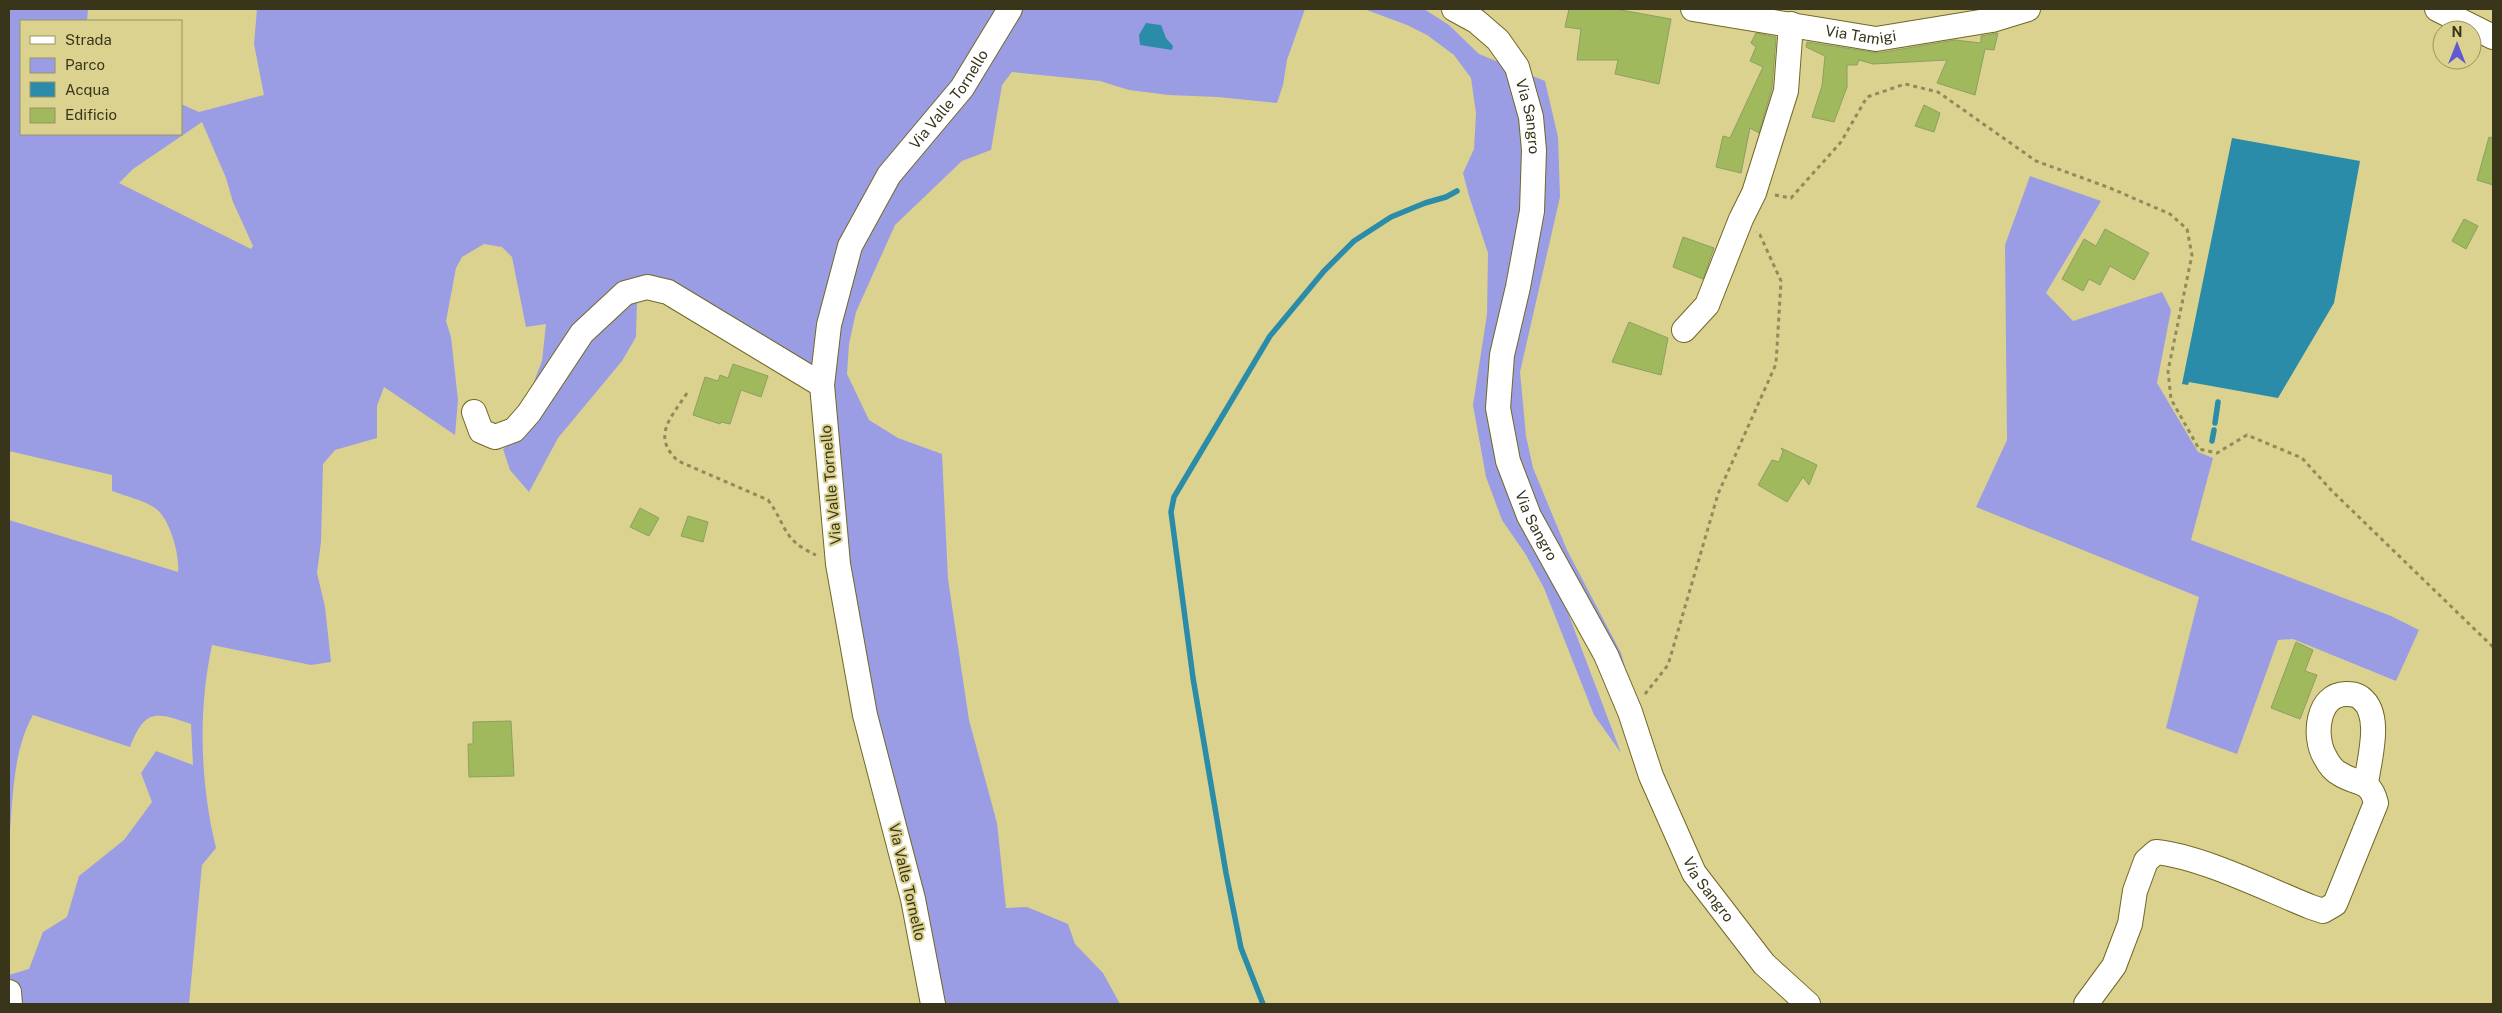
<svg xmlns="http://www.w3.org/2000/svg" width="2502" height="1013" font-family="'Public Sans',sans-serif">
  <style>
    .green { fill: #9a9de4; fill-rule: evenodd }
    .water { fill: #2a8ca9 }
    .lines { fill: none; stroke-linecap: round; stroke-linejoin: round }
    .stream { stroke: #2a8ca9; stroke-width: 5.5 }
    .building { fill: #a1b95d; stroke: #8d9f62 }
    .minor-casing { stroke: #716826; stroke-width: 26 }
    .path { stroke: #918a5a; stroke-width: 3; stroke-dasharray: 4 4; stroke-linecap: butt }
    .minor { stroke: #fff; stroke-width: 24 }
    .labels { text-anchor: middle; stroke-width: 4; stroke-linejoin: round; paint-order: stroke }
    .street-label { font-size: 15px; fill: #39351a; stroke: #dbd28f }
  </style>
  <rect width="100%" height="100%" fill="#dbd28f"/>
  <!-- green -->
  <path class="green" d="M9,9H88L87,21H21V134H181V104L199,112L264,95L254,44L257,9H1305L1287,60L1283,85L1277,103L1218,97L1169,95L1129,90L1100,81L1012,72L1002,85L991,150L962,161L895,225L856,312L849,344L847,374L869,420L898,438L942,454L948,579L960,660L969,720L997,823L1006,908L1027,907L1068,924L1075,944L1103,973L1120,1004H938L850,611L826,377L645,279L523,410L542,361L546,324L526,327L512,257L502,247L484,244L462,257L456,268L446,321L451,337L458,400L455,435L384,387L377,406V438L335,450L323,464L321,542L317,573L325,607L331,662L311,665L212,645C198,710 200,783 216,848L202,865L189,1004H9V975L29,969L43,932L67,917L79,876L124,840L152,802L141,773L156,751L193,765L191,724C156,712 145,708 130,747L33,715C12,752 13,802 9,843V520L178,572C180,556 170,518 155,508C144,500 125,496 112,491V475L9,451ZM202,122L226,178L233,202L253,246L251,249L119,183L133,169Z
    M1364,9H1424L1449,25L1479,54L1545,81L1558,137L1560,197L1520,372L1526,436L1533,468L1567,550L1621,653L1633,695L1524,484L1492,355L1517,511L1568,613L1621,753L1594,715L1544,588L1526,555L1502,520L1486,477L1473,405L1487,314L1488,253L1469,196L1463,173L1474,149L1476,113L1471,78L1454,55L1427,35L1407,25Z
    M2030,176L2101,201L2046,293L2073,321L2162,292L2171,310L2157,383L2198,452L2213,458L2191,540L2391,616L2419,630L2396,681L2293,639L2278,640L2237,754L2166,728L2199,597L1976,507L2007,440L2005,245Z
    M625,300L637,301L636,337L622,361L558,438L529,492L510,470L503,449L529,428L594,330Z"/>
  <!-- water -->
  <path class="water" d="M1146,23L1161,25L1166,38L1173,46L1172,50L1140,45L1139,35Z
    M2232,138L2360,161L2334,303L2278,398L2189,382L2188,385L2182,384Z"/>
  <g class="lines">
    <!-- stream -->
    <path class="stream" d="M2215,423L2218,402
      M2212,441L2214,430
      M1263,1004L1241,948L1226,873L1193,678L1171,512L1174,497L1270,336L1324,271L1354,241L1391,217L1425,203L1446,197L1457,191"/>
  </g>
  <!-- building -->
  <path class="building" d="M1569,9H1615L1671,19L1659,84L1615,74L1618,60H1577L1581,29L1565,27Z
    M1756,33L1776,37L1772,88L1759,133L1750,128L1741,173L1716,167L1723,136L1730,138L1763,67L1750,61L1756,47L1751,43Z
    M1998,33L1994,50L1985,49L1975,95L1937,83L1947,60L1873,64L1859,60L1857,65H1847V87L1834,122L1812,117L1822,86L1825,56L1806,47L1807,42L1878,53L1955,40L1981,43V36Z
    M1924,105L1940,113L1934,132L1915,126Z
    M2489,137L2493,138V185L2477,180Z
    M2464,219L2478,226L2466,249L2452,241Z
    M2105,229L2149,253L2134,280L2110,266L2100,285L2089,279L2083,291L2062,279L2084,239L2096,246Z
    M1683,237L1714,248L1703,279L1673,267Z
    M1629,322L1668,338L1661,375L1612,362Z
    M733,364L768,376L761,397L741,390L730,424L721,422L720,424L693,415L705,377L718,381L720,375L728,378Z
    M1781,448L1817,465L1809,485L1803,477L1787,502L1758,485L1772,460L1779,462L1783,451Z
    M640,508L659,518L649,536L630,527Z
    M688,516L708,522L703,542L681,536Z
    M2296,642L2313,650L2305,671L2317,675L2300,719L2271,708Z
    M511,721L514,776L469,777L468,744H473V722Z"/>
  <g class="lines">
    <!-- minor casing -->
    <g class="minor-casing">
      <g id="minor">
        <path id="s1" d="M1454,9L1476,21L1498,40L1517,67L1531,117L1534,150L1532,211L1518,287L1502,355L1498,408L1508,461L1529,516L1606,655L1630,712L1651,776L1694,873L1764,964L1808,1004"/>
        <path id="s2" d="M1693,9L1876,39L1992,20L2028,9"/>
        <path d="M2437,9L2493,37"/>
        <path d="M1684,330L1707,305L1741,219L1754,193L1786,91L1791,24"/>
        <path d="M474,412L481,431L495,437L514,430L529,413L582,333L625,293L647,287L668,292L822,385"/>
        <path d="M9,992L10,1004"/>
        <path id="s3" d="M933,1004L913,899L865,715L838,564L822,385L829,325L850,246L889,175L962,88L1010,9"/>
        <path d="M2086,1004L2114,966L2130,924L2135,891L2146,861L2156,852C2203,857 2266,889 2311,907L2323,911L2335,904L2376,803C2370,778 2357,785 2340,774C2334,771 2328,763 2325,757C2313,737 2317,694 2346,694C2351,694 2356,694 2361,698C2383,715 2369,759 2366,784"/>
      </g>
    </g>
    <!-- path -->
    <path class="path" d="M1775,195L1791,198L1841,142L1867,97L1905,84L1938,92L2036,161L2110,188L2170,214L2187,229L2192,255L2168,371L2171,399L2199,449L2217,453L2247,435L2302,458L2332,491L2493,647
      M687,393C671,418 651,436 678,461L768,500C788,527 781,539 816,555
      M1645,694L1668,665L1718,494L1776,364L1781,281L1760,235L1756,232"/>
    <!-- minor -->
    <use href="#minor" class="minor"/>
  </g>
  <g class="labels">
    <!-- street labels -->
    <g class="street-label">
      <text dy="5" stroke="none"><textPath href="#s2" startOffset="170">Via Tamigi</textPath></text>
      <text dy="5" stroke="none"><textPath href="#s3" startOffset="950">Via Valle Tornello</textPath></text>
      <text dy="5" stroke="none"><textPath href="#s1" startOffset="138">Via Sangro</textPath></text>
      <text transform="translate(831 485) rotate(-95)" y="5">Via Valle Tornello</text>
      <text dy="5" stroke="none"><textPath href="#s1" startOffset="558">Via Sangro</textPath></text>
      <text transform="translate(907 882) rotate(77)" y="5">Via Valle Tornello</text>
      <text dy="5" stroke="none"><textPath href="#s1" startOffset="962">Via Sangro</textPath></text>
    </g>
  </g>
  <!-- border -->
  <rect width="2502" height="1013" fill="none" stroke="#39351a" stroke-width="20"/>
  <!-- legend -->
  <rect x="20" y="20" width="162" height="115" fill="#dbd28f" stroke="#9a9360"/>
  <rect x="30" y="36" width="25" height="8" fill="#ffffff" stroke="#9a9360"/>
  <text x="65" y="45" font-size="15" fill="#39351a">Strada</text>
  <rect x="30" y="58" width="25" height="15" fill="#9a9de4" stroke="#9a9360"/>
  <text x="65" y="70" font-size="15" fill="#39351a">Parco</text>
  <rect x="30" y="82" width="25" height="15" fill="#2a8ca9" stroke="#9a9360"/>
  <text x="65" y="95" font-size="15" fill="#39351a">Acqua</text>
  <rect x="30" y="108" width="25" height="15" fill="#a1b95d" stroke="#9a9360"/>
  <text x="65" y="120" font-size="15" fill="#39351a">Edificio</text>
  <!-- north arrow -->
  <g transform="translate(2457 45)"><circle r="24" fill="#dbd28f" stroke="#9a9360"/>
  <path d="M0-4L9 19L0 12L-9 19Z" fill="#6259d2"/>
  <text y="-8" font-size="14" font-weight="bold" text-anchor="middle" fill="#39351a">N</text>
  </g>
</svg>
